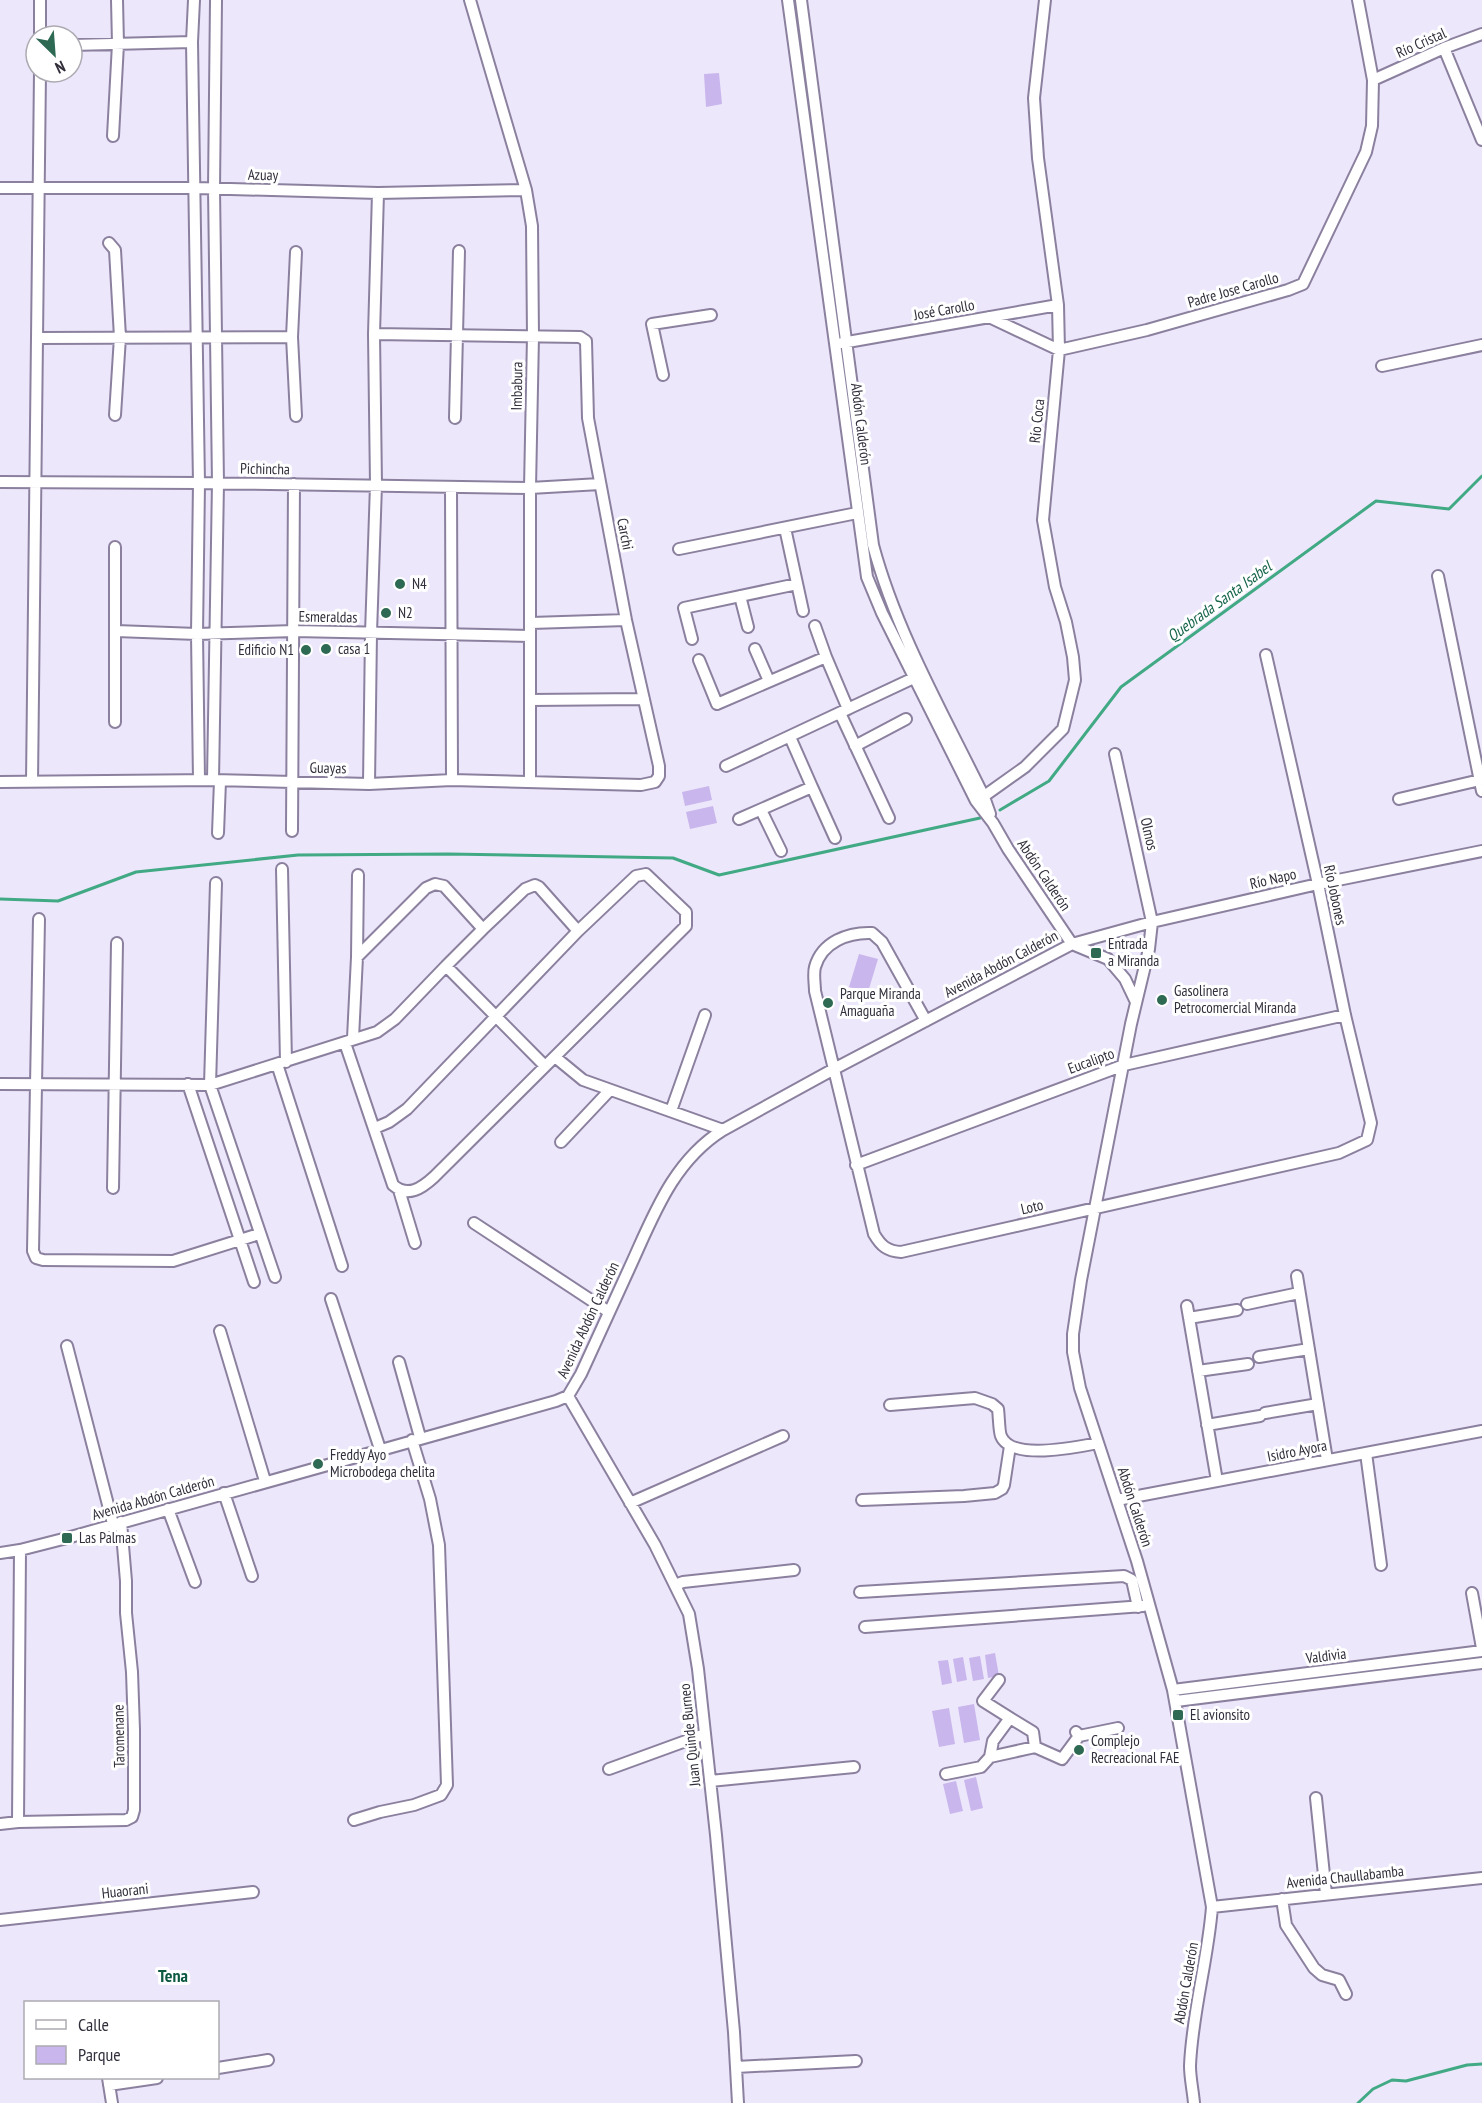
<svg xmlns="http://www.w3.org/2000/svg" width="1482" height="2103" font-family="'PT Sans Narrow',sans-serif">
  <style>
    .green { fill: #c8b6ec }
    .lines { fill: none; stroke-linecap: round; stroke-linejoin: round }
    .stream { stroke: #41aa85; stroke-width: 3 }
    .minor-casing { stroke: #8b819f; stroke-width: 14 }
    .minor { stroke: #fff; stroke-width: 10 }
    .poi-dot { fill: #2e6953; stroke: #fff; stroke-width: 2 }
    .labels { text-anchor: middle; stroke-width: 6; stroke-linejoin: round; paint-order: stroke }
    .street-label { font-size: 15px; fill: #322e3b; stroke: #fff }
    .poi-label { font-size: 15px; fill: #322e3b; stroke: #fff; text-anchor: start }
    .water-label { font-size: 16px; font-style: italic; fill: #16644b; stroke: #fff }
    .quarter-label { font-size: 18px; font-weight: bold; fill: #0e5942; stroke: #fff }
  </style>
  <rect width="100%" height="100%" fill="#ede7fb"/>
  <!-- green -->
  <path class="green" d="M719,73L722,104L706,107L704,74Z
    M709,786L712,800L685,806L682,792Z
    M713,806L717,823L690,829L686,812Z
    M859,954L878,959L868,992L849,987Z
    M995,1653L999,1676L988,1678L985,1655Z
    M980,1656L984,1679L973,1681L969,1658Z
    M963,1657L967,1680L957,1682L953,1659Z
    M948,1660L952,1683L942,1685L938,1661Z
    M974,1704L980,1740L964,1743L958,1707Z
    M949,1708L955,1744L939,1747L932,1711Z
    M976,1777L983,1808L971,1811L964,1780Z
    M956,1781L963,1811L950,1814L943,1784Z"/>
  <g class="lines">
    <!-- stream -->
    <path class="stream" d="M1000,810L1049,781L1121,687L1376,501L1449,509L1482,476
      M0,899L58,901L136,872L298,855L448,854L673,858L719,875L980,818
      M1358,2103L1373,2089L1392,2080L1406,2081L1467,2065L1482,2064"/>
    <!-- minor casing -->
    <g class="minor-casing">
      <path id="minor" d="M40,0V36
        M194,0L192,42L199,483L197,634L199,780
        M470,0L526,190L532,226L533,336L530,488V782
        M788,0L867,577L882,613L976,801L993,823L1008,849L1072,944
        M801,0L873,545C897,634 944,715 984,797L990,814
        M72,45L192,42
        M1444,48L1482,140
        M1373,80L1444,48L1482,34
        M113,136L118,44L117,0
        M0,188H196L378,193L526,190
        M109,243L115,250L120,337L115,415
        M989,317L1059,350L1147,330L1288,290L1303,284L1366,152L1372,126L1373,80L1358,0
        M38,338L292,337
        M842,343L1058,305
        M1382,366L1482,345
        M663,375L652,324L711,315
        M296,416L292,337L296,252
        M455,418L459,251
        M0,482L199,483L530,488L600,484
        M451,487L452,780
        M785,528L803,611
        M115,547V722
        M679,549L857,513
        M1438,576L1482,791
        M740,596L748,627
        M531,623L626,620
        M815,626L826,657
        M116,631L197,634L294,631L530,636
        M692,639L684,608L797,584
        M755,649L769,681
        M699,660L717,704L826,657L848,709
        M530,700L644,699
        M840,713L889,818
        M855,746L906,719
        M1115,754L1152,922L1149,949L1131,1024L1081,1280L1073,1334V1352L1080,1388L1137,1561L1173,1690L1212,1907C1208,1960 1192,2013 1190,2066C1190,2078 1193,2091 1194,2103
        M726,766L918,676
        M213,780L218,483L214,189L216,0
        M0,782L213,780L369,784L452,780L641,785L655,782L659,776V766L626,620L588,418L586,341L580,337L374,334
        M32,782L40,72
        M369,784L371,633L376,485L374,334L378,193
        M812,787L835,838
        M980,799L1025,767L1063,729L1075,680L1073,657L1066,622L1055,587L1043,520L1059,350L1058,305L1038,158L1034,98L1045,0
        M1399,799L1480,780
        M761,810L781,851
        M739,819L812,787L790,737
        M292,831L294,484
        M218,833L220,781
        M282,869L286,1062
        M216,883L210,1085L275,1277
        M39,919L33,1251L36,1258L43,1260L173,1261L259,1234
        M483,929L525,889L535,885L539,887L578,931
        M1072,944L1108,959L1125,979L1136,1002
        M357,957L426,888L435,884L444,886L483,929L446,966L545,1066
        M926,1021L882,942L872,933C848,932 822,942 815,967C813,974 815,984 815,991L874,1234C881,1246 887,1251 901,1252L1339,1153L1367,1140L1371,1123L1345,1015L1318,884L1266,655
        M353,1038L357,957L358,875
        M345,1043L393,1185C408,1198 422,1188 434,1177L686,926V912L646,874L636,876L578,931L407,1109L389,1122L375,1128
        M555,1057L583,1080L723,1130
        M277,1064L342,1266
        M0,1084L210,1085L377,1032L395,1019L446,966
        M188,1084L254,1282
        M671,1111L705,1015
        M561,1142L610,1090
        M856,1165L1124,1065L1345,1015
        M113,1188L117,943
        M399,1190L415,1243
        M474,1223L609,1312
        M1297,1276L1327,1460
        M331,1299L380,1449
        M1247,1304L1299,1293
        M1187,1306L1217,1481
        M1189,1318L1237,1310
        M220,1331L265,1481
        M67,1346L113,1524
        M1259,1357L1309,1349
        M399,1362L420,1437
        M1198,1371L1248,1364
        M568,1396L655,1545L689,1614L698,1669L716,1835L734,2032L738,2103
        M890,1405L975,1398L992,1404L998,1409C999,1416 999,1432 1001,1436C1011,1461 1078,1447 1098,1443
        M1265,1413L1318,1404
        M1207,1425L1260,1416
        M1366,1453L1381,1565
        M224,1493L252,1576
        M862,1500L964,1496L995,1493L1002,1489L1004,1485L1010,1446
        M1117,1500L1482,1431
        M630,1503L783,1436
        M168,1509L195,1582
        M0,1553L20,1550L67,1538L556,1401L568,1396L581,1374C597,1339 613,1304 629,1269C653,1217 672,1162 723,1130L834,1069L1072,944L1152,922L1318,884L1482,851
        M675,1585L683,1582L794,1570
        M860,1592L1124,1576L1132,1580L1138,1607
        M1472,1593L1482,1648
        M865,1627L1143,1606
        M999,1680L983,1701L1010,1718
        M1173,1690L1482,1651
        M1176,1701L1482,1663
        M1076,1732L1079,1736L1118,1728
        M990,1757L993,1741L1010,1718L1033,1732L1035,1747
        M609,1769L705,1734
        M946,1774L981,1767L990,1757L1035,1747L1062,1759L1079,1736
        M710,1781L854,1767
        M1316,1798L1326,1894
        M354,1820L380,1812L414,1805L441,1795L447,1785L439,1545L430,1499L412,1440
        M18,1822L20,1550
        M0,1824L18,1822L126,1820L132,1817L134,1810V1730L132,1672L126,1613V1581L121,1522
        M1282,1899L1286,1925L1314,1968L1322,1975L1339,1980L1346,1994
        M1212,1907L1482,1878
        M0,1920L253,1892
        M736,2067L856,2061
        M218,2068L268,2060
        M108,2078L112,2103
        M109,2085L157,2078"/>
    </g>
    <!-- minor -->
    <use href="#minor" class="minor"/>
  </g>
  <!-- markers -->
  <g class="poi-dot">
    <circle cx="400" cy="584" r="6"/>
    <circle cx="386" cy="613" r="6"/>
    <circle cx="326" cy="649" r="6"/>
    <circle cx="306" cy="650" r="6"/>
    <rect x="1090" y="947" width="12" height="12" rx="3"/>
    <circle cx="1162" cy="1000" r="6"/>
    <circle cx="828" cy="1003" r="6"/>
    <circle cx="318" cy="1464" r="6"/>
    <rect x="61" y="1532" width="12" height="12" rx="3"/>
    <rect x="1172" y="1709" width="12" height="12" rx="3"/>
    <circle cx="1079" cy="1750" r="6"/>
  </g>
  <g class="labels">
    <!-- street labels -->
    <g class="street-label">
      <text transform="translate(1421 43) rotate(-24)" y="5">Río Cristal</text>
      <text transform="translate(263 175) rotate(1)" y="5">Azuay</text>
      <text transform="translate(1233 290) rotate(-16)" y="5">Padre Jose Carollo</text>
      <text transform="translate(944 310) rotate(-10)" y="5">José Carollo</text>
      <text transform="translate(517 386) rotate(-89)" y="5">Imbabura</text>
      <text transform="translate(1037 421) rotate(-84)" y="5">Río Coca</text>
      <text transform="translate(861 424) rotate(83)" y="5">Abdón Calderón</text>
      <text transform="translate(265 469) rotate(1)" y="5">Pichincha</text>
      <text transform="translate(625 534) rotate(79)" y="5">Carchi</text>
      <text transform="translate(328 617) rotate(1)" y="5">Esmeraldas</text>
      <text transform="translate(328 768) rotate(1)" y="5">Guayas</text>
      <text transform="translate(1149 834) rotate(77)" y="5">Olmos</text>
      <text transform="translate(1044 875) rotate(56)" y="5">Abdón Calderón</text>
      <text transform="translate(1273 879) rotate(-13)" y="5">Río Napo</text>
      <text transform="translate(1335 895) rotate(78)" y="5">Río Jobones</text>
      <text transform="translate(1001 964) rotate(-28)" y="5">Avenida Abdón Calderón</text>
      <text transform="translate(1091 1061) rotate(-20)" y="5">Eucalipto</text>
      <text transform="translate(1032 1207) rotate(-13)" y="5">Loto</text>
      <text transform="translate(588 1320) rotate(-65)" y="5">Avenida Abdón Calderón</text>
      <text transform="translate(1297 1451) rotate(-11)" y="5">Isidro Ayora</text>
      <text transform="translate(153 1498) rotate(-16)" y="5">Avenida Abdón Calderón</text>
      <text transform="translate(1135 1507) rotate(72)" y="5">Abdón Calderón</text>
      <text transform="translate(1326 1656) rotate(-7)" y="5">Valdivia</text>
      <text transform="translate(690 1735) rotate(-96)" y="5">Juan Quinde Burneo</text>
      <text transform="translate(119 1736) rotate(-91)" y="5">Taromenane</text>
      <text transform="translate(1345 1877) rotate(-6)" y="5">Avenida Chaullabamba</text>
      <text transform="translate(125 1891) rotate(-6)" y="5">Huaorani</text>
      <text transform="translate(1186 1983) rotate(-80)" y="5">Abdón Calderón</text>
    </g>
    <!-- poi labels -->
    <g class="poi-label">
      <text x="412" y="589">N4</text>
      <text x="398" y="618">N2</text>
      <text x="338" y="654">casa 1</text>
      <text x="294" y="655" text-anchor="end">Edificio N1</text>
      <text x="1108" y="949">Entrada<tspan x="1108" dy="17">a Miranda</tspan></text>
      <text x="1174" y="996">Gasolinera<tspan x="1174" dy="17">Petrocomercial Miranda</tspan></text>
      <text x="840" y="999">Parque Miranda<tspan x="840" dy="17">Amaguaña</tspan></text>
      <text x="330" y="1460">Freddy Ayo<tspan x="330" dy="17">Microbodega chelita</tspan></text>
      <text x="79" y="1543">Las Palmas</text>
      <text x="1190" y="1720">El avionsito</text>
      <text x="1091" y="1746">Complejo<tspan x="1091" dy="17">Recreacional FAE</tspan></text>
    </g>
    <!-- water labels -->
    <g class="water-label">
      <text transform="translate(1219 601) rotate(-36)" y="6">Quebrada Santa Isabel</text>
    </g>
    <!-- quarter labels -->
    <g class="quarter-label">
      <text x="173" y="1982">Tena</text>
    </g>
  </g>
  <!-- legend -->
  <rect x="24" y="2001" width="195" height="78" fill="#ffffff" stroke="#adabb1" stroke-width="1.5"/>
  <rect x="36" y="2020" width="30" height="9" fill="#ffffff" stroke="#adabb1" stroke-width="1.5"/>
  <text x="78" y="2031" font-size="18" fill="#322e3b">Calle</text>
  <rect x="36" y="2046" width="30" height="18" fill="#c8b6ec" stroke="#adabb1" stroke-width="1.5"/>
  <text x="78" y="2061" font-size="18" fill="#322e3b">Parque</text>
  <!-- north arrow -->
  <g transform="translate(54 54) rotate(155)"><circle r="28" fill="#ffffff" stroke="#adabb1" stroke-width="1.5"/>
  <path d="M0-4.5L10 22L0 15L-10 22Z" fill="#2e6953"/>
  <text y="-9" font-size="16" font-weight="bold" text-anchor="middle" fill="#322e3b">N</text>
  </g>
</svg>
